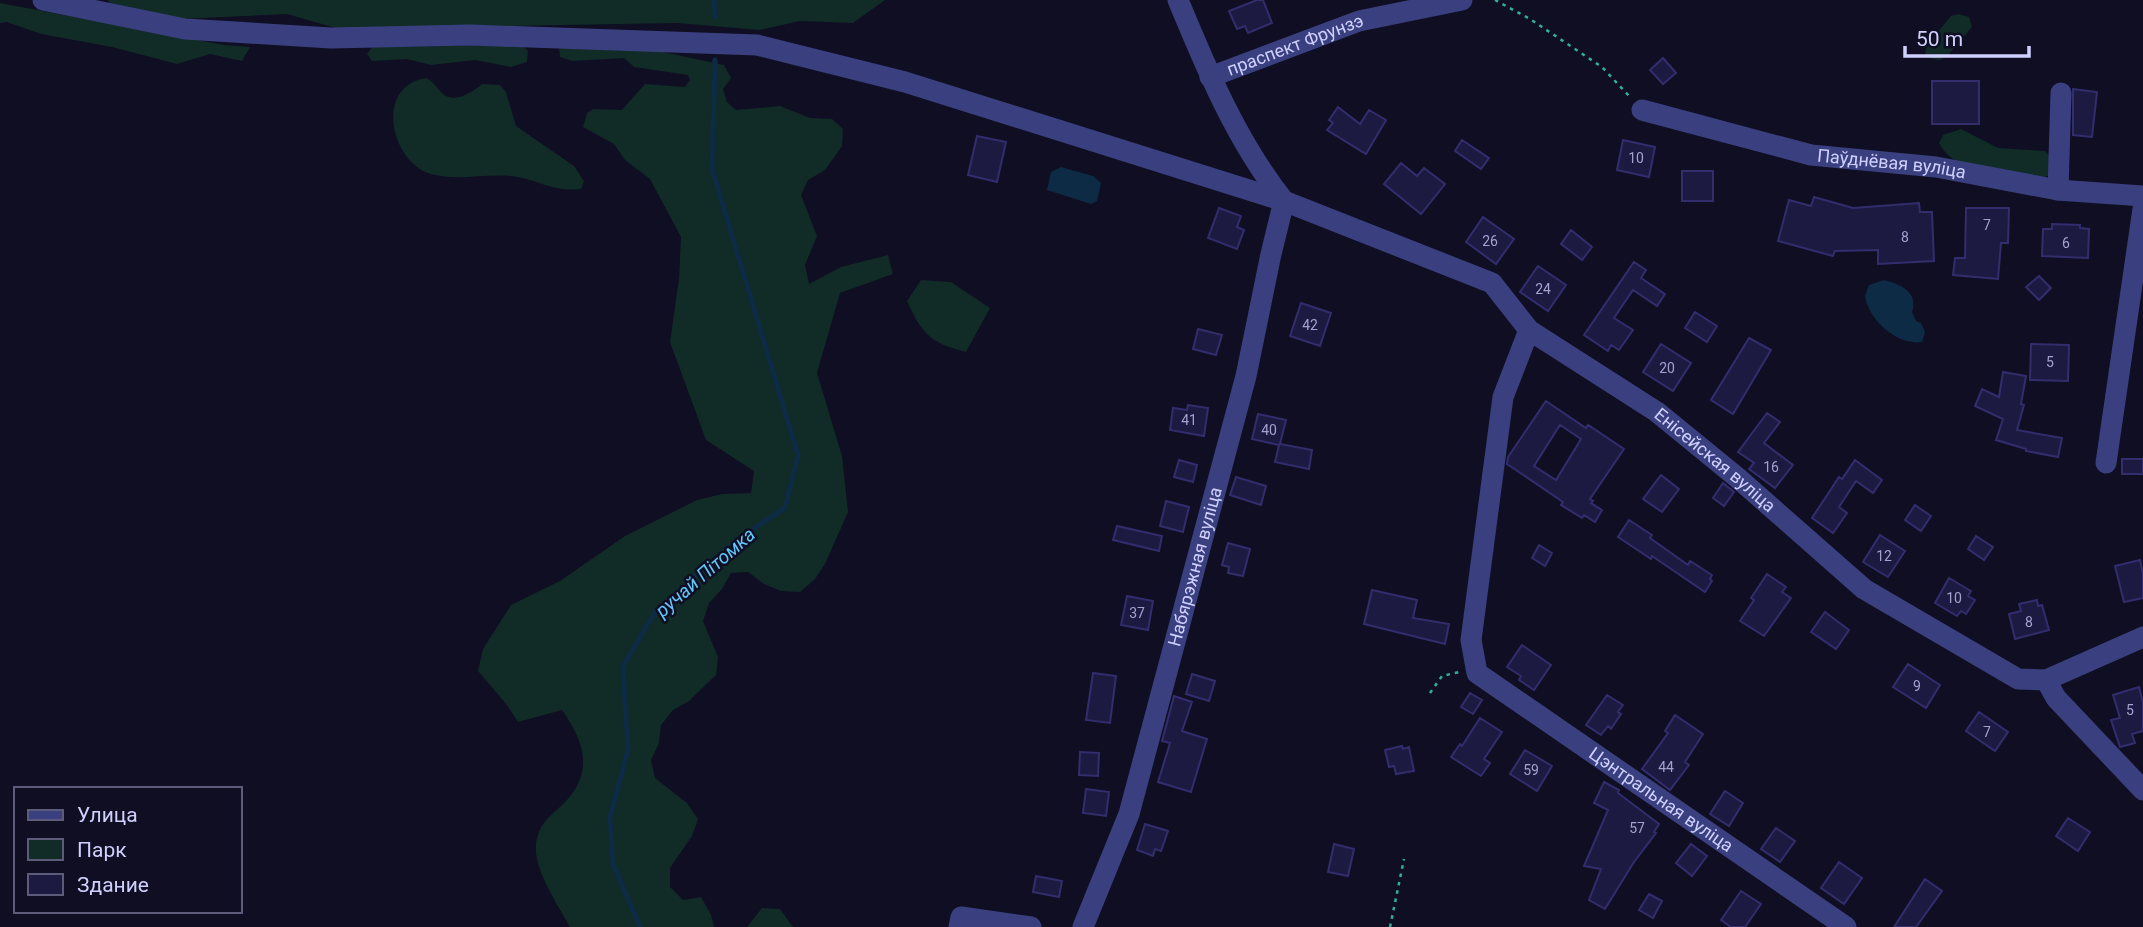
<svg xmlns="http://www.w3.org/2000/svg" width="2143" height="927" font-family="Roboto,sans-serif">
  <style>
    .green { fill: #112b27 }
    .water { fill: #0e2b46 }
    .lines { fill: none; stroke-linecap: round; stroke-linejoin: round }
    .stream { stroke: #0e2b46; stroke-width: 5 }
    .building { fill: #1d1a42; stroke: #322d6d; stroke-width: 2; fill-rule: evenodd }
    .path { stroke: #31b098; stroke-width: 2.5; stroke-dasharray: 3.5 5; stroke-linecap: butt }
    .minor { stroke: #3a407f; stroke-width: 21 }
    .labels { text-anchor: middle; stroke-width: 5; stroke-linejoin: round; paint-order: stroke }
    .number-label { font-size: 14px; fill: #a3a2cf }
    .street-label { font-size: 18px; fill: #d0d0fe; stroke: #0f0e22 }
    .water-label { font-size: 19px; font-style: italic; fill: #60c7fb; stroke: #0f0e22 }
  </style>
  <rect width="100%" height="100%" fill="#0f0e22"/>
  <!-- green -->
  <path class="green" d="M108,0H885L853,23L800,21L760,30L677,23L339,29L287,14L181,19L111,5Z
    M0,3L224,45L250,47L242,61L210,54L177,64L112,47L41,34L7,22L0,23Z
    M1959,14L1969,17L1972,27L1948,55L1940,60L1929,58L1925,53L1927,45L1951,16Z
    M522,45L528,51L527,62L511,67L475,60L431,65L407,59L372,61L367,54L372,47Z
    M568,45L658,51L724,65L731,78L723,89L727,102L736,110L780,106L810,118L832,119L843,129L842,146L825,170L808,180L801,195L817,236L805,265L809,284L841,267L888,255L893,274L840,293L817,373L842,456L848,512L825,564L815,579L800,592L781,591L764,584L748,572L731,573L722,589L709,603L703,621L718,657L716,675L689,701L673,710L661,725L659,743L651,760L655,778L687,803L698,819L692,836L670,868V887L683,900L701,897L711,915L714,927H570C558,905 533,869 536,844C539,821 552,816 566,801C594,771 584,741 562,710L518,722L507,705L478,671L483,649L511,605L560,581L625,536L697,500L722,494L751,493L754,471L706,440L670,342L679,279L681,237L650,179L625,160L614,144L583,127L587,113L593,109L622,110L645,84L685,87L690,80L688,75L634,67L624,58L572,61L560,57L559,49Z
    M426,78C434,82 436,87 442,93C454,105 472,92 482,84L500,85L506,92L516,126L574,166L584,181L581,189C555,192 542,182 518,177C490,172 459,182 431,174C390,162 374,86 426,78Z
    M1961,129L1998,148L2045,151L2053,161L2052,173L2037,182C2007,176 1953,173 1939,143L1943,135Z
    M921,280L951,282L990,308L966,352C930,343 922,334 907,301Z
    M762,908L780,909L793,927H747Z"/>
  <!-- water -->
  <path class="water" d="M1061,167L1093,176L1101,183L1097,201L1091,204L1047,190L1051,172Z
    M1884,280C1899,284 1919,291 1912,312L1916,321L1921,323L1925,332L1922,342C1897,346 1868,319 1865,296L1869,285Z"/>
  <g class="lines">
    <!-- stream -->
    <path class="stream" d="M714,0L715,17
      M640,927L613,864L610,817L628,750L623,666L655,612L737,540L785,508L798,455L712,169L715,60"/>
  </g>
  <!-- building -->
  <path class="building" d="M1257,0H1263L1272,23L1248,33L1245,26L1237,29L1229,11Z
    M1663,58L1676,73L1663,84L1650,70Z
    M1932,81H1979V124H1932Z
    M2073,89L2097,92L2092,137L2073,135Z
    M1338,107L1360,124L1369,110L1386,120L1366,154L1327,130L1333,123L1329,120Z
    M977,136L1006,142L997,182L968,175Z
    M1462,140L1489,158L1481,169L1455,151Z
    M1623,140L1655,147L1649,177L1617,170Z
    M1401,163L1417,176L1424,168L1445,184L1421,214L1384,184Z
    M1682,171H1713V201H1682Z
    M1814,197L1853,208L1919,203L1920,212H1932L1934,261L1878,264V250L1835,251L1833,256L1778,241L1789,200L1811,206Z
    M1219,208L1241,216L1237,227L1244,230L1237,249L1208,238Z
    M1966,208H2009L2008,243H2001L1998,279L1953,275L1955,258H1965Z
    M1483,217L1514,239L1496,264L1466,242Z
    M2052,224L2080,225V228L2089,229L2088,258L2042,256L2043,229H2052Z
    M1571,230L1592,247L1582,260L1561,244Z
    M1634,262L1646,270L1641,278L1665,294L1657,306L1633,290L1614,318L1633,330L1619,350L1611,345L1608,351L1584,335Z
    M1538,266L1566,285L1548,311L1520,292Z
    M2039,276L2051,288L2039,300L2026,287Z
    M1301,303L1331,313L1320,346L1290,336Z
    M1695,312L1717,326L1707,342L1685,328Z
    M1198,329L1222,335L1216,355L1193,349Z
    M1749,338L1771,350L1733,414L1711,400Z
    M1661,344L1691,363L1673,391L1643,372Z
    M2031,344L2069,345L2068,381L2030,380Z
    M2003,372L2026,376L2021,404L2024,405L2017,430L2062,438L2058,457L2026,451V449L1996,440L2003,419L1975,406L1982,389L1999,397Z
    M1546,401L1586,428L1588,425L1624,449L1590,499L1593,501L1591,503L1602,510L1595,522L1584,515L1582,518L1561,505L1563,502L1507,464L1508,457ZM1560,425L1581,439L1556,480L1534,466Z
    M1188,405L1208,408L1204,436L1170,430L1173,408L1187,410Z
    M1767,413L1780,422L1764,443L1793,465L1775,488L1749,469L1754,463L1738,452Z
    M1258,414L1286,420L1280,444L1312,450L1309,469L1275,462L1279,445L1252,439Z
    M2122,459H2143V474H2122Z
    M1179,460L1197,465L1193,482L1174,477Z
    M1855,460L1882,480L1873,493L1856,481L1839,507L1847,513L1833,533L1812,518L1839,477L1842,479Z
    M1661,475L1679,489L1662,512L1643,499Z
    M1236,477L1266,486L1261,505L1230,495Z
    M1723,483L1734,492L1724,506L1713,498Z
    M1166,501L1189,507L1183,532L1160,526Z
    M1915,505L1931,516L1921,531L1905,520Z
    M1629,520L1652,535L1650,538L1688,565L1690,561L1712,575L1710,579L1712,581L1705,592L1652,556L1651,559L1618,537Z
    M1117,526L1162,536L1159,551L1113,540Z
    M1880,535L1905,551L1888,577L1863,562Z
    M1976,536L1993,547L1984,560L1968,549Z
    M1228,543L1250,549L1243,576L1228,573L1229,567L1222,565Z
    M1539,545L1552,553L1545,566L1532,558Z
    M2140,560L2143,574V598L2124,602L2115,566Z
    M1767,574L1786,587L1782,592L1791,598L1764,636L1740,621L1754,600L1751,598Z
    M1949,578L1971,591L1968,596L1975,600L1966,614L1961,611L1957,616L1935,603Z
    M1372,590L1417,600L1413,618L1449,624L1445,644L1364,624Z
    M1127,596L1153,601L1148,630L1121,625Z
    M2037,600L2038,606L2042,605L2049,630L2015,639L2009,614L2021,611L2019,604Z
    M1825,612L1849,630L1836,649L1811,632Z
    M1522,645L1551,665L1534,690L1519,680L1521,676L1507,667Z
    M1908,664L1940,685L1926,708L1893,687Z
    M1093,673L1116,676L1110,723L1086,720Z
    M1192,674L1215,681L1209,701L1186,694Z
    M2139,687L2143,703V731L2132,734L2135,743L2120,747L2111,720L2120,718L2113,695Z
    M1470,693L1482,700L1473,714L1461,707Z
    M1607,695L1623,705L1618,712L1621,714L1611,729L1608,726L1601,735L1586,725Z
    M1174,696L1192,702L1182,731L1207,739L1191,792L1158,782L1170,743L1162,741Z
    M1979,712L2008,732L1995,751L1966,731Z
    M1675,715L1703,734L1685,762L1689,765L1670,790L1642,769L1668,733L1665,731Z
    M1480,718L1502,732L1484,759L1490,763L1481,776L1451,757L1460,744L1462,746Z
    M1402,746L1403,749L1409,747L1414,771L1396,774L1394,766L1389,767L1385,750Z
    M1525,750L1552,766L1537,791L1510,774Z
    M1080,752L1099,753L1098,776L1079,775Z
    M1604,782L1619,790L1618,793L1659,824L1654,832L1656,833L1634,862L1605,909L1589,900L1601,869L1584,866L1608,810L1594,803Z
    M1086,789L1109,792L1106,816L1083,813Z
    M1725,791L1743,803L1729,826L1710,814Z
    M2068,818L2090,832L2078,851L2056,836Z
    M1145,824L1168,831L1161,851L1155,849L1153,856L1137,850Z
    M1776,828L1795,841L1780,862L1761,849Z
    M1334,844L1354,849L1348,876L1328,872Z
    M1691,844L1707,856L1692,876L1676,863Z
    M1839,862L1862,878L1844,904L1821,888Z
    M1036,876L1062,881L1059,897L1033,892Z
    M1925,879L1942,891L1916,927H1894Z
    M1741,891L1761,904L1745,927H1731L1721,920Z
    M1649,894L1662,901L1653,918L1639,910Z"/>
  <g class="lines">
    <!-- path -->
    <path class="path" d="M1495,0L1530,19L1602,67L1630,97
      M1430,693L1442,676L1459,672
      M1390,927L1404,859"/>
    <!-- minor -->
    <g class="minor">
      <path id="s1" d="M43,0L185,29L331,38L470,35L757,45L905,82L1284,201L1492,283L1529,330L1657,412L1739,479L1864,589L2018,679L2046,680L2143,637"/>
      <path d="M1178,0C1207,70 1237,142 1284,201"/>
      <path id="s2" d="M1210,77L1359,21L1462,0"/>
      <path id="s3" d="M1642,110L1811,155L1936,167L2058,190L2143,196"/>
      <path d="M2058,190L2061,93"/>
      <path id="s4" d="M1529,330L1503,397L1471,640L1477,673L1846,927"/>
      <path d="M2106,463L2143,209"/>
      <path d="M2046,680L2056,698L2143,790"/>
      <path d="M959,927L961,917L1031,927"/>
      <path id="s5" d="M1083,927L1129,814L1246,376L1271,254L1284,201"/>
    </g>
  </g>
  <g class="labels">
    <!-- number labels -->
    <g class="number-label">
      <text x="1636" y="163">10</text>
      <text x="1987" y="230">7</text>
      <text x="1905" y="242">8</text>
      <text x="1490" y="246">26</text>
      <text x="2066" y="248">6</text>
      <text x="1543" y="294">24</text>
      <text x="1310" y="330">42</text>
      <text x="2050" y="367">5</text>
      <text x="1667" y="373">20</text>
      <text x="1189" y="425">41</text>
      <text x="1269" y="435">40</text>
      <text x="1771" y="472">16</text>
      <text x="1884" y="561">12</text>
      <text x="1954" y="603">10</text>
      <text x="1137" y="618">37</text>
      <text x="2029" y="627">8</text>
      <text x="1917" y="691">9</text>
      <text x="2130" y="715">5</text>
      <text x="1987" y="737">7</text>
      <text x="1666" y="772">44</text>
      <text x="1531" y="775">59</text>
      <text x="1637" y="833">57</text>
    </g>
    <!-- street labels -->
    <g class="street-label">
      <text dy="6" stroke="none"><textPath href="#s2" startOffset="91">праспект Фрунзэ</textPath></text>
      <text dy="6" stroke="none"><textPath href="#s3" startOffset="256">Паўднёвая вуліца</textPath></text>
      <text dy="6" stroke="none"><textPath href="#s1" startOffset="1778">Енісейская вуліца</textPath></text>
      <text dy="6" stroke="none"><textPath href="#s5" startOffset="378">Набярэжная вуліца</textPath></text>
      <text dy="6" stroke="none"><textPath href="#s4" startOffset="574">Цэнтральная вуліца</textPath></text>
    </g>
    <!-- water labels -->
    <g class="water-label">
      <text transform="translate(705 572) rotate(-41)" y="7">ручай Пітомка</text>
    </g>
  </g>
  <!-- legend -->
  <rect x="14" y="787" width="228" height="126" fill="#0f0e22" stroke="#5c5c7a" stroke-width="2"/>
  <rect x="28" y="810" width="35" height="10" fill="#3a407f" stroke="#5c5c7a" stroke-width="2"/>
  <text x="77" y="822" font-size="21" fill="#d0d0fe">Улица</text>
  <rect x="28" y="839" width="35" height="21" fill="#112b27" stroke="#5c5c7a" stroke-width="2"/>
  <text x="77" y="857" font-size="21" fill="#d0d0fe">Парк</text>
  <rect x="28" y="874" width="35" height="21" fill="#1d1a42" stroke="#5c5c7a" stroke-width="2"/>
  <text x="77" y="892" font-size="21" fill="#d0d0fe">Здание</text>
  <!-- scale -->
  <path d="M1905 46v10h124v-10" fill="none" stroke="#d0d0fe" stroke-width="3.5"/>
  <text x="1916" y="46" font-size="21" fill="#d0d0fe" stroke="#0f0e22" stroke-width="5" paint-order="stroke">50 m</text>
</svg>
